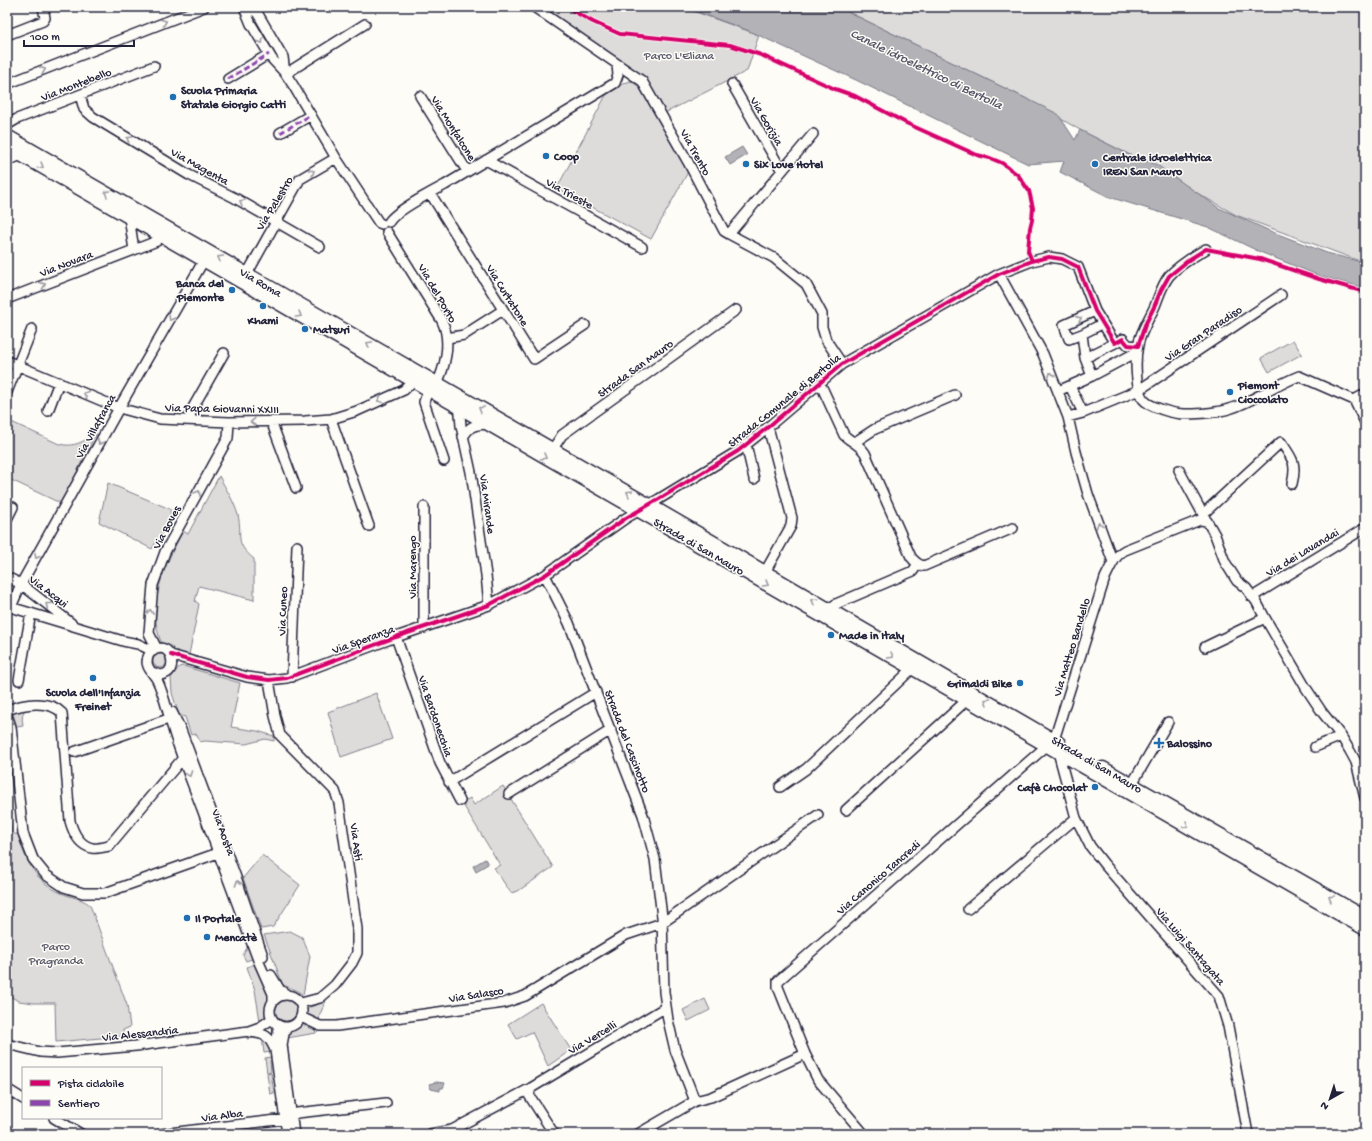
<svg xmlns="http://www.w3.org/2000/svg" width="1372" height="1141" font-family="'Gochi Hand',sans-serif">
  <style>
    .green { fill: #dddcdb; stroke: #807f8b }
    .water { fill: #b2b2b7; stroke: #787885 }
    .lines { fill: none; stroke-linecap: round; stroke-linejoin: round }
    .minor-casing { stroke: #22223b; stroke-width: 12 }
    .major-casing { stroke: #22223b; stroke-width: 15 }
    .minor { stroke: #fdfcf7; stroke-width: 9 }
    .major { stroke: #fdfcf7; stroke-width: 12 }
    .quiet { stroke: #8e44ad; stroke-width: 3; stroke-dasharray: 6 3; stroke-linecap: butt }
    .cycleway-casing { stroke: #fdfcf7; stroke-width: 6 }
    .cycleway { stroke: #d6006c; stroke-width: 4 }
    .oneway { stroke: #9a9aa2 }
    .poi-dot { fill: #1f6fb2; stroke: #fdfcf7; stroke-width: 1.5 }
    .labels { text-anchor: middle; stroke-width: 3; stroke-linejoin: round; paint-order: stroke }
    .park-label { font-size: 12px; fill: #5a5a6b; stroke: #fdfcf7 }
    .street-label { font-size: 12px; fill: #22223b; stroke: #fdfcf7 }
    .poi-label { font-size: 12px; font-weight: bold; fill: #22223b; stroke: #fdfcf7; text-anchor: start }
    .water-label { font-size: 13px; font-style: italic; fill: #545466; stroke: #fdfcf7 }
  </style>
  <rect width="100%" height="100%" fill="#fdfcf7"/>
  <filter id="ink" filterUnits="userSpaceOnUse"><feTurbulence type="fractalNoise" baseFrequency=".025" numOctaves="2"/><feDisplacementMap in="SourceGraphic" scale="8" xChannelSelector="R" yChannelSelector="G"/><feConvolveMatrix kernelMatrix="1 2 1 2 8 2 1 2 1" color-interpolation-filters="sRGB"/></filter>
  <g filter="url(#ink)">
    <!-- green -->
    <path class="green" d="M535,7H682L759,35L747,71L661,115L642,81Z
      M838,7H1365V263L1236,215L1130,155L1080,130L1025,98Z
      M631,81L639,87L688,172L651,239L557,188L606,95L624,83Z
      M1293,340L1302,354L1269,372L1261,358Z
      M7,420L59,444C75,448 83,441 96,434L98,435L93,438C91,445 88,450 87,456L82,461L72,484L60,503L7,478Z
      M219,476C226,489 234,501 238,515C243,537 233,542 254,559V600L199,586L195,601L199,604L189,655L176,653L169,647L162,644C145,607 165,564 183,531L188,534Z
      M108,483L170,509C173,523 158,537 152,549L99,522Z
      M153 661a7 7 0 1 1 14 0a7 7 0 1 1-14 0Z
      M183,666L240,683L231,727L257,731L274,736V741L265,739L246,744L205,741L200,742L196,734L191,735L185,717L179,715L172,693L171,678L179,667Z
      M376,693L392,739L341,757L328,712Z
      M28,707C21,713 22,718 23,726L17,727L13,713Z
      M503,786L553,867L518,891L511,893L494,868L500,865L462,803L470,798L474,805Z
      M7,791L12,834H18C24,859 36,882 61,893C70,897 82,898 90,905L127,1005L130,1027L123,1030V1036L56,1042L55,1003H34L19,1001L7,995Z
      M262,855L300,885L273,927L261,929L243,878Z
      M290,931L302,937L310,956L303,995L296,990L283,985L264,935Z
      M248,946L255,958L246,961L243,955Z
      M257,963L270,996C267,1005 268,1016 260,1021L255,990L247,967Z
      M705,999L710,1010L688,1021L683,1010Z
      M275 1010a11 11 0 1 1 22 0a11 11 0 1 1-22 0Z
      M326,1001L320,1014L319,1021L307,1015L306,1012L308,1008Z
      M541,1003L571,1050L548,1066L532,1032L517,1039L508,1024Z
      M303,1024L308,1025L315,1028L316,1033L287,1038L288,1049L286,1050V1042L290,1031Z
      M257,1036C268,1037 270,1042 271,1052L264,1053L262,1037L247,1039V1037Z
      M271,1057L272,1060L270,1061L271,1072L267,1073L265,1058Z
      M271,1073L274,1093L270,1094L267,1074Z"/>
    <!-- water -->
    <path class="water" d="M684,7H838L1058,114L1075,140L1080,130L1130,155L1139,157L1157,165L1219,208L1270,231L1327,253L1365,263V288L1320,276L1260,252L1208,227L1109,197L1060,172L1064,161L1028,164L856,80L747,30Z
      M742,147L747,155L730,165L725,157Z
      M485,859L488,864L478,870V871L476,872L473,866Z
      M436,1082L445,1083L443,1088H440V1091L431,1089L429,1084Z"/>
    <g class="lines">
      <!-- minor casing -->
      <g class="minor-casing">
        <path id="minor" d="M244,7L251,24L272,59L285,73L293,85L336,158L373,214L379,223L382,224
          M251,7L258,14L283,57L285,73
          M534,7L642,81L688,162L724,231L729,234L813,134
          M7,35L43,21L45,18L43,7
          M287,75L290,71L365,24
          M228,79L269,54
          M7,84L204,7
          M732,84L782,171
          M80,95L84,109L93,117L189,175L235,198L320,247
          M420,96L467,171
          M7,125L17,119L154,66
          M280,133L311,115
          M486,160L642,247
          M7,161L21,155
          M430,193L534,359L585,325
          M129,217L134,250
          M389,222C395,211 432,192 445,185C502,151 559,117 615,83L618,75L617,65
          M387,232L442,321C452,342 445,368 435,388
          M729,234L774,258L806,284L822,314V327L826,340L842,364
          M1206,249C1194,256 1178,266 1169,276C1162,285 1159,296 1155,306C1149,319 1141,331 1138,345C1135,358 1135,388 1143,399C1150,408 1175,414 1185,414C1203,414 1226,412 1242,404C1262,395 1279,384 1299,376L1354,400L1365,394
          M247,274L300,179L336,158
          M999,274L1043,354L1068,417L1076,452L1088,494L1113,562
          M7,299L157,241L161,236
          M1095,311L1064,325L1069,339L1082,334L1102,324
          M1082,334L1085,358L1092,376
          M447,338L464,335L503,310
          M1085,358L1115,343
          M7,361L119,408L160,419L229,422L305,421L331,419L357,411L404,390L413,381
          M820,383L844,435C851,442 859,444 865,453L911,557C915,562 918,565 924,566L1013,528
          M1070,386L1083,413
          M428,390L424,402L444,461
          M1058,391L1092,376L1137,352
          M7,392L32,329
          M1354,400L1365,422
          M459,403L461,426L471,472L486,575L489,605
          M48,411L59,382
          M1068,417L1083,413L1139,390L1281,295
          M331,419L369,526
          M190,420L191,411L224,353
          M271,421L296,488
          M463,437C470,426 473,425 486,424
          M855,442L875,429L955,395
          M746,444L754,479
          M552,450L562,435L736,310
          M1179,470L1205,518
          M1203,514L1281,442C1293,459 1297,464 1292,484
          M7,519L13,507
          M765,572L791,526L792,518L768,427
          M545,575L569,623L643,815L655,859L662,917L664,992L668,1020L675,1050L695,1101
          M7,577L21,584L71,623
          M1252,597L1365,528
          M7,606L123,641L138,644L153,651
          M11,607L21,584L119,408L204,260
          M827,615L829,609L836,604L913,571L918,564
          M424,628V507
          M396,637L440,763L460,801
          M1205,647L1265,618
          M157,649L149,633L153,585L165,552L228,438L229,422
          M171,655L247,677L269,680L287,678L396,637L489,605L545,575L626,518L659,499L738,451L768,427L842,364L999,274L1032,261L1049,257L1062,259L1078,267L1095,311L1114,342L1115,343L1123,339L1128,345L1138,346
          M152,672C179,686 177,639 154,650C150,652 147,657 147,662C147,669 154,674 157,680C164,694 167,711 172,726C180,754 192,782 202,809C221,859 239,910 258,960L273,994V1000
          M292,677L297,546
          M19,680L31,613
          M269,680L275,716L280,735L335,791L339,803L357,929V953L352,963L335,985L320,998L301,1003
          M7,710C23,704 49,699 62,713L70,821C73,832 79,845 92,848C97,849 104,847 109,846L183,758
          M172,712L181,730L237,880L263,956
          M7,716L11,727L23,833L33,859L46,875L64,887L83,893H105L218,853
          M1054,740L1105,578C1110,568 1115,555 1125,550L1200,520L1207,521L1215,535L1225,562L1237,581L1246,588L1256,601L1265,618L1306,688L1322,712L1341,736L1350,751L1356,762L1365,798
          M1315,747L1341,736
          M1057,748L1076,818L1090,846L1104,864L1219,996L1228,1026L1248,1134
          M74,752L174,717
          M449,782L596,692
          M1132,784L1168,722
          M780,787L806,769L912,669
          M509,794L611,730
          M846,810L967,700
          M968,909L1076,818
          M271,975L280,990L286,994
          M270 1011a16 16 0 1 1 32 0a16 16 0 1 1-32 0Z
          M301,1017L320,1026H337L504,1003L525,996L626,935L662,923L818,815
          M278,1025V1033L275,1050L287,1134
          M287,1027L284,1034L282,1045L294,1134
          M250,1032C265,1034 269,1035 275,1050
          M7,1044L40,1052L57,1053L136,1046L249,1031L260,1027L272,1019
          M7,1089L23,1099
          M54,1118L81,1134
          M161,1134L285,1119L297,1113L386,1103
          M430,1134L452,1130L531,1088
          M554,1134L529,1095L531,1088L666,1007
          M638,1134L695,1101L711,1097L805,1054
          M864,1134L818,1080L805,1054L778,987V981L1051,742"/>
      </g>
      <!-- major casing -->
      <g class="major-casing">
        <path id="major" d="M7,136L658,510L1059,743
          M7,147L1365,929
          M1103,768L1365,917"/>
      </g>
      <!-- minor -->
      <use href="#minor" class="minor"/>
      <!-- major -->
      <use href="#major" class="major"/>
      <!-- quiet -->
      <path class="quiet" d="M228,79L269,54
        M280,133L311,115"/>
      <!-- cycleway casing -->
      <g class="cycleway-casing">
        <path id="cycleway" d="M566,7L593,22L620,34L730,45L761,55L835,89L855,96L906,123L977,155L990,158L1002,163L1018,175L1029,191L1033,208L1032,220L1030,228L1028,251L1032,261
          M171,655L247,677L269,680L287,678L396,637L489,605L545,575L626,518L659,499L738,451L768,427L842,364L999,274L1032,261L1049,257L1062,259L1078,267L1095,311L1114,342L1115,343L1123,339L1128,345L1138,346L1145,325L1154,307L1161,290L1169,276L1190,259L1206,249L1260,259L1319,279L1365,292"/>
      </g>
      <!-- cycleway -->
      <use href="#cycleway" class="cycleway"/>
    </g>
    <!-- one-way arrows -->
    <defs><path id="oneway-chevron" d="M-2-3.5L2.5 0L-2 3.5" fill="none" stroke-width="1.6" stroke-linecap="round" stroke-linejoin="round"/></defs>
    <g class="oneway">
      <use href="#oneway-chevron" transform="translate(164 22) rotate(-21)"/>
      <use href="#oneway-chevron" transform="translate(261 41) rotate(59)"/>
      <use href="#oneway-chevron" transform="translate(43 70) rotate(-21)"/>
      <use href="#oneway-chevron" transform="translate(129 139) rotate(-149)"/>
      <use href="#oneway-chevron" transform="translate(41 166) rotate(30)"/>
      <use href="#oneway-chevron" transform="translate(312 172) rotate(-31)"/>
      <use href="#oneway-chevron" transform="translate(107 193) rotate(-150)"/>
      <use href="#oneway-chevron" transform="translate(242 202) rotate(-150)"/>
      <use href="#oneway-chevron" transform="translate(220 258) rotate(-150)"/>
      <use href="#oneway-chevron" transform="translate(43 285) rotate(-21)"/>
      <use href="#oneway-chevron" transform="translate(299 315) rotate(30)"/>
      <use href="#oneway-chevron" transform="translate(171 318) rotate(120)"/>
      <use href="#oneway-chevron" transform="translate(1079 319) rotate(-24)"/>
      <use href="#oneway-chevron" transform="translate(369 344) rotate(-150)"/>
      <use href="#oneway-chevron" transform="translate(1051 375) rotate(-112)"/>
      <use href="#oneway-chevron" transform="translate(86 394) rotate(-157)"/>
      <use href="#oneway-chevron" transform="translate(380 400) rotate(157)"/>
      <use href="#oneway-chevron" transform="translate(481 409) rotate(-150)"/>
      <use href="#oneway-chevron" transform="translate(253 422) rotate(179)"/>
      <use href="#oneway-chevron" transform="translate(100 442) rotate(119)"/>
      <use href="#oneway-chevron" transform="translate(544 457) rotate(30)"/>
      <use href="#oneway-chevron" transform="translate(198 493) rotate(-61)"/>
      <use href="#oneway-chevron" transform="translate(629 493) rotate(-150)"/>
      <use href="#oneway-chevron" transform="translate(1099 525) rotate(-111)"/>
      <use href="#oneway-chevron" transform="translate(37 556) rotate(119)"/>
      <use href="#oneway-chevron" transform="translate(766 584) rotate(30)"/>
      <use href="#oneway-chevron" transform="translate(814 601) rotate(-150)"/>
      <use href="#oneway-chevron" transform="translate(48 605) rotate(-142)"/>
      <use href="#oneway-chevron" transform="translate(150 612) rotate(-86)"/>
      <use href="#oneway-chevron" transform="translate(891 656) rotate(30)"/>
      <use href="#oneway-chevron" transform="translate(987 701) rotate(-150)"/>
      <use href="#oneway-chevron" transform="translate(189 774) rotate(70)"/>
      <use href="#oneway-chevron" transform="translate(1186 825) rotate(30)"/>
      <use href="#oneway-chevron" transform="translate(238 883) rotate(-109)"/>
      <use href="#oneway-chevron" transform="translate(1331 898) rotate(-150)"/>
    </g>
  </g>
  <!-- markers -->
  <g class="poi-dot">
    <circle cx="173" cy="97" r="4"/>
    <circle cx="546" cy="156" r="4"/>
    <circle cx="746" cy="164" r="4"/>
    <circle cx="1095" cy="164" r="4"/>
    <circle cx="232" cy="290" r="4"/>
    <circle cx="263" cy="306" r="4"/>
    <circle cx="305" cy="329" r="4"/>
    <circle cx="1230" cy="392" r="4"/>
    <circle cx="831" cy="635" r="4"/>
    <circle cx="93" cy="678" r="4"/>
    <circle cx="1020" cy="683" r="4"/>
    <path d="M1157 737h4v4h4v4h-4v4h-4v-4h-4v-4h4z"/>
    <circle cx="1095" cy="787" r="4"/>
    <circle cx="187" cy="918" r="4"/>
    <circle cx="207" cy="937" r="4"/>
  </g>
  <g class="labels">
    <!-- park labels -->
    <g class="park-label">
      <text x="679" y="59">Parco L'Eliana</text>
      <text x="56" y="950">Parco<tspan x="56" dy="14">Pragranda</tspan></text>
    </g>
    <!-- street labels -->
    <g class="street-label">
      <text transform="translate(76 84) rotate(-21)" y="4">Via Montebello</text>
      <text transform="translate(767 121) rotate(60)" y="4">Via Gorizia</text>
      <text transform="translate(454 128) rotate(58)" y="4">Via Monfalcone</text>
      <text transform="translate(696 152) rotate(61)" y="4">Via Trento</text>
      <text transform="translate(200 166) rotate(29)" y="4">Via Magenta</text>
      <text transform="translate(570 193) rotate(29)" y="4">Via Trieste</text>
      <text transform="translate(274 203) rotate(-59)" y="4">Via Palestro</text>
      <text transform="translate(66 263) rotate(-21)" y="4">Via Novara</text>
      <text transform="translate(261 282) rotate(30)" y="4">Via Roma</text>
      <text transform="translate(438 293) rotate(60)" y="4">Via del Porto</text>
      <text transform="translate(508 295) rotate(58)" y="4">Via Curtatone</text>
      <text transform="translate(1203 333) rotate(-34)" y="4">Via Gran Paradiso</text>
      <text transform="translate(635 368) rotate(-36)" y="4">Strada San Mauro</text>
      <text transform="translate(784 400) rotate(-39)" y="4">Strada Comunale di Bertolla</text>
      <text transform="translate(222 408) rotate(1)" y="4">Via Papa Giovanni XXIII</text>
      <text transform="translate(95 426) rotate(-61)" y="4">Via Villafranca</text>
      <text transform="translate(488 504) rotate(82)" y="4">Via Mirande</text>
      <text transform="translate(166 527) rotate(-62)" y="4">Via Boves</text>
      <text transform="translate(699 546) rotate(30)" y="4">Strada di San Mauro</text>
      <text transform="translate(1302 552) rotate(-31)" y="4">Via dei Lavandai</text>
      <text transform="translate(412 567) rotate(-90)" y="4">Via Marengo</text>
      <text transform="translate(49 591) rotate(37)" y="4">Via Acqui</text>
      <text transform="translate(282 611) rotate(-88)" y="4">Via Cuneo</text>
      <text transform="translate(363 639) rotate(-20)" y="4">Via Speranza</text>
      <text transform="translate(1071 647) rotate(-73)" y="4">Via Matteo Bandello</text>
      <text transform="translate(436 716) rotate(71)" y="4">Via Bardonecchia</text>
      <text transform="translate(628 741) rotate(69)" y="4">Strada del Cascinotto</text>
      <text transform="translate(1097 764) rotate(30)" y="4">Strada di San Mauro</text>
      <text transform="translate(224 832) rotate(70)" y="4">Via Aosta</text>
      <text transform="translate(357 842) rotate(82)" y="4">Via Asti</text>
      <text transform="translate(878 877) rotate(-41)" y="4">Via Canonico Tancredi</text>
      <text transform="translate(1191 946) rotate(49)" y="4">Via Luigi Santagata</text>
      <text transform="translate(476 994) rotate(-9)" y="4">Via Salasco</text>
      <text transform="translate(140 1033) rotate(-6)" y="4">Via Alessandria</text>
      <text transform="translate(592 1037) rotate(-31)" y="4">Via Vercelli</text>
      <text transform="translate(222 1115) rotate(-7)" y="4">Via Alba</text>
    </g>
    <!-- poi labels -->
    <g class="poi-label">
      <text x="181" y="94">Scuola Primaria<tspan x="181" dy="14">Statale Giorgio Catti</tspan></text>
      <text x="554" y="160">Coop</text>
      <text x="1103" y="161">Centrale idroelettrica<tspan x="1103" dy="14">IREN San Mauro</tspan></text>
      <text x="754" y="168">Six Love Hotel</text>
      <text x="224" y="287" text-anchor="end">Banca del<tspan x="224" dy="14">Piemonte</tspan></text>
      <text x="263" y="324" text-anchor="middle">Khami</text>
      <text x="313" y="333">Matsuri</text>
      <text x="1238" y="389">Piemont<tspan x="1238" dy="14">Cioccolato</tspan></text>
      <text x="839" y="639">Made in Italy</text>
      <text x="1012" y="687" text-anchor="end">Grimaldi Bike</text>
      <text x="93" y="696" text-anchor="middle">Scuola dell'Infanzia<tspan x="93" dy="14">Freinet</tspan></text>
      <text x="1167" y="747">Balossino</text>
      <text x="1087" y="791" text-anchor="end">Cafè Chocolat</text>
      <text x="195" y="922">Il Portale</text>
      <text x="215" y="941">Mencatè</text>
    </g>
    <!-- water labels -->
    <g class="water-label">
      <text transform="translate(927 68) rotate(26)" y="5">Canale idroelettrico di Bertolla</text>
    </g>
  </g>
  <!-- margin -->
  <rect width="1372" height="1141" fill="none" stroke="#fdfcf7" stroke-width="24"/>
  <rect x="12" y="12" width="1348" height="1117" fill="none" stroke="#22223b" stroke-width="1.5" filter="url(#ink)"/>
  <!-- legend -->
  <rect x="22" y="1067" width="140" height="52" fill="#fdfcf7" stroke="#a5a5ac"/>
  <rect x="30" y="1080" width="20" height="6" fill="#d6006c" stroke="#a5a5ac"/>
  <text x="58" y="1087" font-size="12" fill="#22223b">Pista ciclabile</text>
  <rect x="30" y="1100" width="20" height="6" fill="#8e44ad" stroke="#a5a5ac"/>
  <text x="58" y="1107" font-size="12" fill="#22223b">Sentiero</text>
  <!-- north arrow -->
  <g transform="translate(1330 1099) rotate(219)" stroke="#fdfcf7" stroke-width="3" paint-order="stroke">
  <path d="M0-3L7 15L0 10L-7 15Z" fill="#22223b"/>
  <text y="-6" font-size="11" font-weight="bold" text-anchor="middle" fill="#22223b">N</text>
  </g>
  <!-- scale -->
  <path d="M24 40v6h110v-6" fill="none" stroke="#22223b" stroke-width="2"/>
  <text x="30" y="40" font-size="12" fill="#22223b" stroke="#fdfcf7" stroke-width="3" paint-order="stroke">100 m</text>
</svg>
